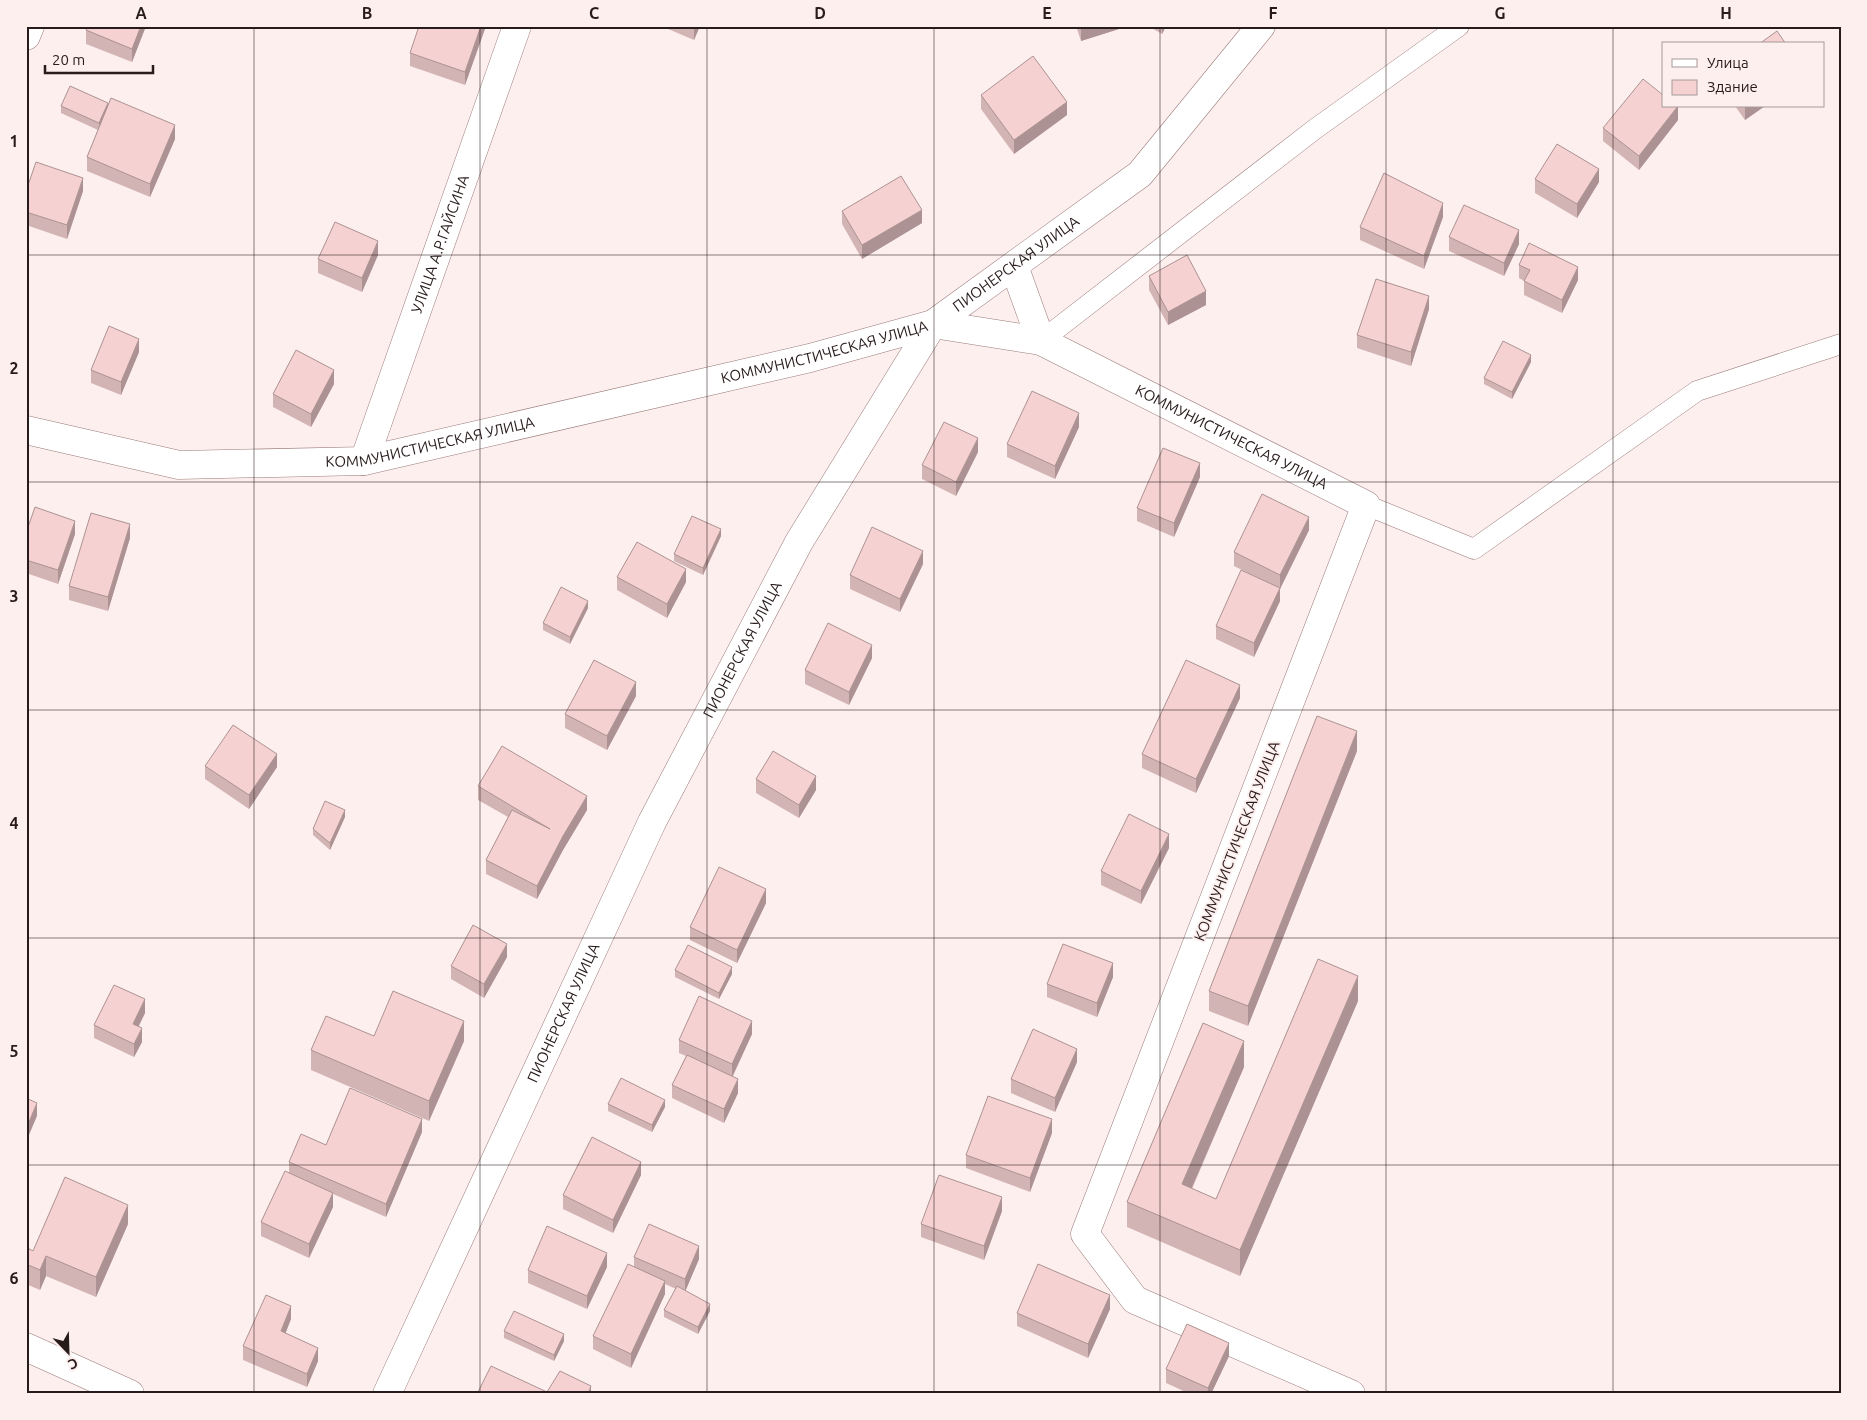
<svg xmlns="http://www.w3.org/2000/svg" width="1867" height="1420" font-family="Ubuntu,sans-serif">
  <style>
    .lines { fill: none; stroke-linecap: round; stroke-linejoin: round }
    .lane-casing { stroke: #9b7b7b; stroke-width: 21 }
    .street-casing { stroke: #9b7b7b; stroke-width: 29 }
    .lane { stroke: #fff; stroke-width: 20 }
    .street { stroke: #fff; stroke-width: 28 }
    .wall { fill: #d3b4b4 }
    .shaded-wall { fill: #ac9292 }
    .building { fill: #f5d1d1; stroke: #ac9292 }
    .grid { fill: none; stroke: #281b1b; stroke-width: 1; stroke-opacity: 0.55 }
    .labels { text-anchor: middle; stroke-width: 4; stroke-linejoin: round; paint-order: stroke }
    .street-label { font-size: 15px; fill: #281b1b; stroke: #feefef }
    .neatline { fill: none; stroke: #281b1b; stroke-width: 2 }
    .grid-label { font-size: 16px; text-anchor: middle; font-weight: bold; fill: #281b1b }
  </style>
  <rect width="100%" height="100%" fill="#feefef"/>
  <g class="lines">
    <!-- lane casing -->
    <g class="lane-casing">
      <path id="lane" d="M1041,341L1315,129L1459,26
        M1366,505L1474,549L1697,391L1841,344"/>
    </g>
    <!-- street casing -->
    <g class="street-casing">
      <g id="street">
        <path d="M26,36L30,26"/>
        <path d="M1014,266L1041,341"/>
        <path id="s1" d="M26,430L179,465L364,461L810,358L933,324L1041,341L1366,505L1085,1234L1135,1300L1351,1394"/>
        <path id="s2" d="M364,461L517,26"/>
        <path d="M26,1347L130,1394"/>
        <path id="s3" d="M387,1394L652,822L799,542L933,324L1140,174L1261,26"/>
      </g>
    </g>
    <!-- lane -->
    <use href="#lane" class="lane"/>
    <!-- street -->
    <use href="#street" class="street"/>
  </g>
  <!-- wall -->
  <path class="wall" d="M146,26L132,62L86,44V30Z
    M182,26H190L189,29Z
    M486,26L465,85L410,66V53Z
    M661,26H700L694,40Z
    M1076,26H1119V29L1081,41Z
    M1148,26H1166L1162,34Z
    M981,95L1067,115L1014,154L981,109Z
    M61,106H108L175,139L150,197L87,171V157L98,130L61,113Z
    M1735,106H1765L1745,120Z
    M1678,120L1639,170L1603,141V128Z
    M1535,179L1599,182L1577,218L1535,193Z
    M26,191H83L67,239L26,225Z
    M842,211L922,223L862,259L842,224Z
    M1443,217L1424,269L1360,240V227Z
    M1449,237L1519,244L1504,276L1449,251Z
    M378,255L362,292L318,273V259Z
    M1519,265L1578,280L1562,313L1524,295V281L1519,278Z
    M1149,276L1206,305L1168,325L1149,290Z
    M1429,309L1411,366L1357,348V335Z
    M139,352L121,395L91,383V370Z
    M1531,362L1512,399L1484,384V378Z
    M334,384L311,427L273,407V394Z
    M1079,427L1055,479L1007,457V444Z
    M978,452L956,496L922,479V465Z
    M1200,477L1174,537L1137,521V508Z
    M1309,530L1280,589V588V601L1254,657L1216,639V626L1264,581L1234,566V552Z
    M26,533L75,534L58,584L26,573Z
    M721,536L703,575L674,561V554Z
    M130,538L108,611L69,600V586Z
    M923,564L900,612L850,589V575Z
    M617,577L686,582L667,618L617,590Z
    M588,608L570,644L543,630V623Z
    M872,658L849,705L805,684V670Z
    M636,696L607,750L565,728V714Z
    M1240,698L1196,793L1142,768V754Z
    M1357,751L1248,1026L1209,1011V991Z
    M205,766L277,767L249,809L205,779Z
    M756,779L816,790L799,818L756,793Z
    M478,786L587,810L563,850L537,899L486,874V860L508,817L478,800Z
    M345,817L330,850L313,835V829Z
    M1169,848L1141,904L1101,885V871Z
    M766,903L737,963L690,940V927Z
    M507,957L484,998L451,979V966Z
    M675,970L732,974L719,999L675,977Z
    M1113,977L1097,1017L1047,997V984Z
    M1358,1001L1240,1276L1127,1227V1202L1244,1067L1192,1189L1216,1199Z
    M145,1013L139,1026L142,1042L134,1057L94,1038V1025Z
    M752,1034L733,1076L738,1093L724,1123L672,1098V1085L686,1056L679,1053V1040Z
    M374,1036L464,1041L429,1121L311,1070V1050Z
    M1077,1062L1055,1112L1011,1093V1079Z
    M608,1104L665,1107L652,1132L608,1111Z
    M422,1132L386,1217L333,1194V1207L309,1258L261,1236V1222L289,1172V1162L326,1145Z
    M1052,1133L1030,1192L966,1168V1155Z
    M641,1175L613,1233L563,1209V1195Z
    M1002,1211L984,1260L921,1237V1224Z
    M128,1224L96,1297L46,1276L40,1290L26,1284V1247L33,1251Z
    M634,1257L699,1259L685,1291L710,1311L698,1334L664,1317V1310L676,1289L665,1284V1294L631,1368L593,1349V1336L634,1266Z
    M607,1267L587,1309L528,1283V1270Z
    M1110,1309L1088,1358L1017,1326V1313Z
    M291,1319L285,1333L318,1361L307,1387L243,1360V1346Z
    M504,1331L564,1341L554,1361L504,1338Z
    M1229,1356L1211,1394H1190L1166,1383V1369Z"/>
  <!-- shaded-wall -->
  <path class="shaded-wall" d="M141,26H146L132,62V49Z
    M481,26H486L465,85V72Z
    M694,26H700L694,40Z
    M1085,26H1119V29L1081,41V28Z
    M1162,26H1166L1162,34Z
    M1067,102V115L1014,154V140Z
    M108,103V109L99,130V123Z
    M1678,106V120L1639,170V156Z
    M1745,106H1765L1745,120Z
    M175,125V139L150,197V184Z
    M1599,169V182L1577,218V204Z
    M83,178V191L67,239V225Z
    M1443,203V217L1424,269V256Z
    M922,210V223L862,259V245Z
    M1519,230V244L1504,276V263Z
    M378,241V255L362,292V278Z
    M1578,267V280L1562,313V300Z
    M1206,291V305L1168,325V312Z
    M1429,296V309L1411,366V352Z
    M28,304V318L26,322V308Z
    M139,339V352L121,395V382Z
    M1531,355V362L1512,399V392Z
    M334,370V384L311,427V414Z
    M1079,413V427L1055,479V466Z
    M978,438V452L956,496V482Z
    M1200,463V477L1174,537V523Z
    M1309,517V530L1280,589V575Z
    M75,521V534L58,584V570Z
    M130,524V538L108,611V597Z
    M721,529V536L703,575V568Z
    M923,551V564L900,612V599Z
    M686,569V582L667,618V604Z
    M1280,588V601L1254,657V643Z
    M588,601V608L570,644V637Z
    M872,645V658L849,705V692Z
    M636,682V696L607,750V736Z
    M1240,685V698L1196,793V779Z
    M1357,731V751L1248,1026V1006Z
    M277,754V767L249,809V795Z
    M816,776V790L799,818V805Z
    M587,796V810L563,850L537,899V886L563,836Z
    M345,810V817L330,850V843Z
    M1169,834V848L1141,904V891Z
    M766,889V903L737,963V950Z
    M507,944V957L484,998V984Z
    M1113,963V977L1097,1017V1003Z
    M732,967V974L719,999V993Z
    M1358,976V1001L1240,1276V1250Z
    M145,999V1013L133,1037V1024Z
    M464,1021V1041L429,1121V1101Z
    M752,1021V1034L732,1077V1064Z
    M142,1028V1042L134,1057V1044Z
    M1244,1041V1067L1182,1210V1184Z
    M1077,1049V1062L1055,1112V1098Z
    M738,1079V1093L724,1123V1109Z
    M665,1100V1107L652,1132V1125Z
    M37,1103V1116L26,1142V1129Z
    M422,1119V1132L386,1217V1204Z
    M1052,1119V1133L1030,1192V1178Z
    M641,1162V1175L613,1233V1220Z
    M333,1193V1207L309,1258V1244Z
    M1002,1197V1211L984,1260V1246Z
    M128,1205V1224L96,1297V1277Z
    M699,1246V1259L685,1292V1279Z
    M607,1253V1267L587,1309V1296Z
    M46,1256V1276L40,1290V1270Z
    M665,1281V1294L631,1368V1354Z
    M1110,1295V1309L1088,1358V1344Z
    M710,1304V1311L698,1334V1327Z
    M291,1306V1319L281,1345V1331Z
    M564,1334V1341L554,1361V1355Z
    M1229,1343V1356L1211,1394H1208V1388Z
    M318,1348V1361L307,1387V1374Z
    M591,1386V1394H588Z"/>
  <!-- building -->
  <path class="building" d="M87,26H141L132,49L86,30Z
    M419,26H481L465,72L410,53Z
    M1777,31L1786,44H1759Z
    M1033,56L1067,102L1014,140L981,95Z
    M1643,79L1663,95V106H1678L1639,156L1603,128Z
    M70,86L108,103L99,123L61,106Z
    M111,98L175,125L150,184L87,157Z
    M1557,144L1599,169L1577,204L1535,179Z
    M36,162L83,178L67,225L26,212V191Z
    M1384,173L1443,203L1424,256L1360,227Z
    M901,176L922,210L862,245L842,211Z
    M1464,205L1519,230L1504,263L1449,237Z
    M335,222L378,241L362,278L318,259Z
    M1529,243L1578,267L1562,300L1524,281L1530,270L1519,265Z
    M1187,255L1206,291L1168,312L1149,276Z
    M1376,279L1429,296L1411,352L1357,335Z
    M109,326L139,339L121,382L91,370Z
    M1503,341L1531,355L1512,392L1484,378Z
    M296,350L334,370L311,414L273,394Z
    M1032,391L1079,413L1055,466L1007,444Z
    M944,422L978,438L956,482L922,465Z
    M1163,448L1200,463L1174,523L1137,508Z
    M1262,494L1309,517L1280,575L1234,552Z
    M35,507L75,521L58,570L26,560V533Z
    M91,513L130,524L108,597L69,586Z
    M692,516L721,529L703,568L674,554Z
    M872,527L923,551L900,599L850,575Z
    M637,542L686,569L667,604L617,577Z
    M1241,570L1280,588L1254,643L1216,626Z
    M561,587L588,601L570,637L543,623Z
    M828,623L872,645L849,692L805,670Z
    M594,660L636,682L607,736L565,714Z
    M1186,660L1240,685L1196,779L1142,754Z
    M1317,716L1357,731L1248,1006L1209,991Z
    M233,725L277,754L249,795L205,766Z
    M502,746L587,796L563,836L537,886L486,860L512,810L550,829L478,786Z
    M773,751L816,776L799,805L756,779Z
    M325,801L345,810L330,843L313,829Z
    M1129,814L1169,834L1141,891L1101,871Z
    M719,867L766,889L737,950L690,927Z
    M473,925L507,944L484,984L451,966Z
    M1063,944L1113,963L1097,1003L1047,984Z
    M688,945L732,967L719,993L675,970Z
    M1318,959L1358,976L1240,1250L1127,1202L1203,1023L1244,1041L1182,1184L1216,1199Z
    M114,985L145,999L133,1024L142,1028L134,1044L94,1025Z
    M393,991L464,1021L429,1101L311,1050L326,1016L374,1036Z
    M699,996L752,1021L732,1064L679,1040Z
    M1033,1029L1077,1049L1055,1098L1011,1079Z
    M687,1055L738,1079L724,1109L672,1085Z
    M621,1078L665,1100L652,1125L608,1104Z
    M350,1088L422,1119L386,1204L289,1162L301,1134L326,1145Z
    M988,1096L1052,1119L1030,1178L966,1155Z
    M26,1098L37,1103L26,1129Z
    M592,1137L641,1162L613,1220L563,1195Z
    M285,1171L333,1193L309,1244L261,1222Z
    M939,1175L1002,1197L984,1246L921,1224Z
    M65,1177L128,1205L96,1277L46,1256L40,1270L26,1264V1247L33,1251Z
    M649,1224L699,1246L685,1279L634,1257Z
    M547,1226L607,1253L587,1296L528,1270Z
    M628,1264L665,1281L631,1354L593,1336Z
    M1038,1264L1110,1295L1088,1344L1017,1313Z
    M677,1286L710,1304L698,1327L664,1310Z
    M266,1295L291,1306L281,1331L318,1348L307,1374L243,1346Z
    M514,1311L564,1334L554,1355L504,1331Z
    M1187,1324L1229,1343L1208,1388L1166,1369Z
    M491,1366L547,1392L546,1394H477Z
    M560,1371L591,1386L588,1394H550L547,1392Z"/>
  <!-- grid -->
  <path class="grid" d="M254,26V1394M480,26V1394M707,26V1394M934,26V1394M1160,26V1394M1386,26V1394M1613,26V1394M26,255H1841M26,482H1841M26,710H1841M26,938H1841M26,1165H1841"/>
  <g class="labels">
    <!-- street labels -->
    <g class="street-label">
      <text dy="5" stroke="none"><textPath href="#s2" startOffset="230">УЛИЦА А.Р.ГАЙСИНА</textPath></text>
      <text dy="5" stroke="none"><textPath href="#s3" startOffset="1305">ПИОНЕРСКАЯ УЛИЦА</textPath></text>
      <text dy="5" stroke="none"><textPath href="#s1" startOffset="815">КОММУНИСТИЧЕСКАЯ УЛИЦА</textPath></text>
      <text dy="5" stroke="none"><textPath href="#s1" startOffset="1250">КОММУНИСТИЧЕСКАЯ УЛИЦА</textPath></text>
      <text dy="5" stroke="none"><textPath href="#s1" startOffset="410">КОММУНИСТИЧЕСКАЯ УЛИЦА</textPath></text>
      <text dy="5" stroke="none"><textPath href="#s3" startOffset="825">ПИОНЕРСКАЯ УЛИЦА</textPath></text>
      <text transform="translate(1237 841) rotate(-69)" y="5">КОММУНИСТИЧЕСКАЯ УЛИЦА</text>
      <text dy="5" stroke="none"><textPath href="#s3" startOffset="420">ПИОНЕРСКАЯ УЛИЦА</textPath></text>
    </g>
  </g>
  <!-- border -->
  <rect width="1867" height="1420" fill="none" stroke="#feefef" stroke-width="55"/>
  <!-- legend -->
  <rect x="1662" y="42" width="162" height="65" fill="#feefef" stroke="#a89a9a"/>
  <rect x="1672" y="59" width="25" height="8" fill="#ffffff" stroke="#a89a9a"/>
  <text x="1707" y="68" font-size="15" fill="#281b1b">Улица</text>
  <rect x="1672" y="80" width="25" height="15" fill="#f5d1d1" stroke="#a89a9a"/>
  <text x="1707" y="92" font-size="15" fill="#281b1b">Здание</text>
  <!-- north arrow -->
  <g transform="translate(68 1352) rotate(157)" stroke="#feefef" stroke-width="4" paint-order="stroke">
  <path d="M0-4L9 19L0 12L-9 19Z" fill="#281b1b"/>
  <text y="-8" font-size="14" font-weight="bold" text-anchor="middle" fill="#281b1b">С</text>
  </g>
  <!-- scale -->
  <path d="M45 65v8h108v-8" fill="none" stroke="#281b1b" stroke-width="2.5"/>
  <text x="52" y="65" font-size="15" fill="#281b1b" stroke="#feefef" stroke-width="4" paint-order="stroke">20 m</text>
  <rect x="28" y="28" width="1812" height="1364" class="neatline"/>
  <g class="grid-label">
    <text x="141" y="19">A</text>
    <text x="367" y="19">B</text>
    <text x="594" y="19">C</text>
    <text x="820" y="19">D</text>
    <text x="1047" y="19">E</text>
    <text x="1273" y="19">F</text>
    <text x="1500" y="19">G</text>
    <text x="1726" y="19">H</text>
    <text x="14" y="147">1</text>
    <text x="14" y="374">2</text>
    <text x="14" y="602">3</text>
    <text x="14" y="829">4</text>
    <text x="14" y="1057">5</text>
    <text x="14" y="1284">6</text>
  </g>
</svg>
